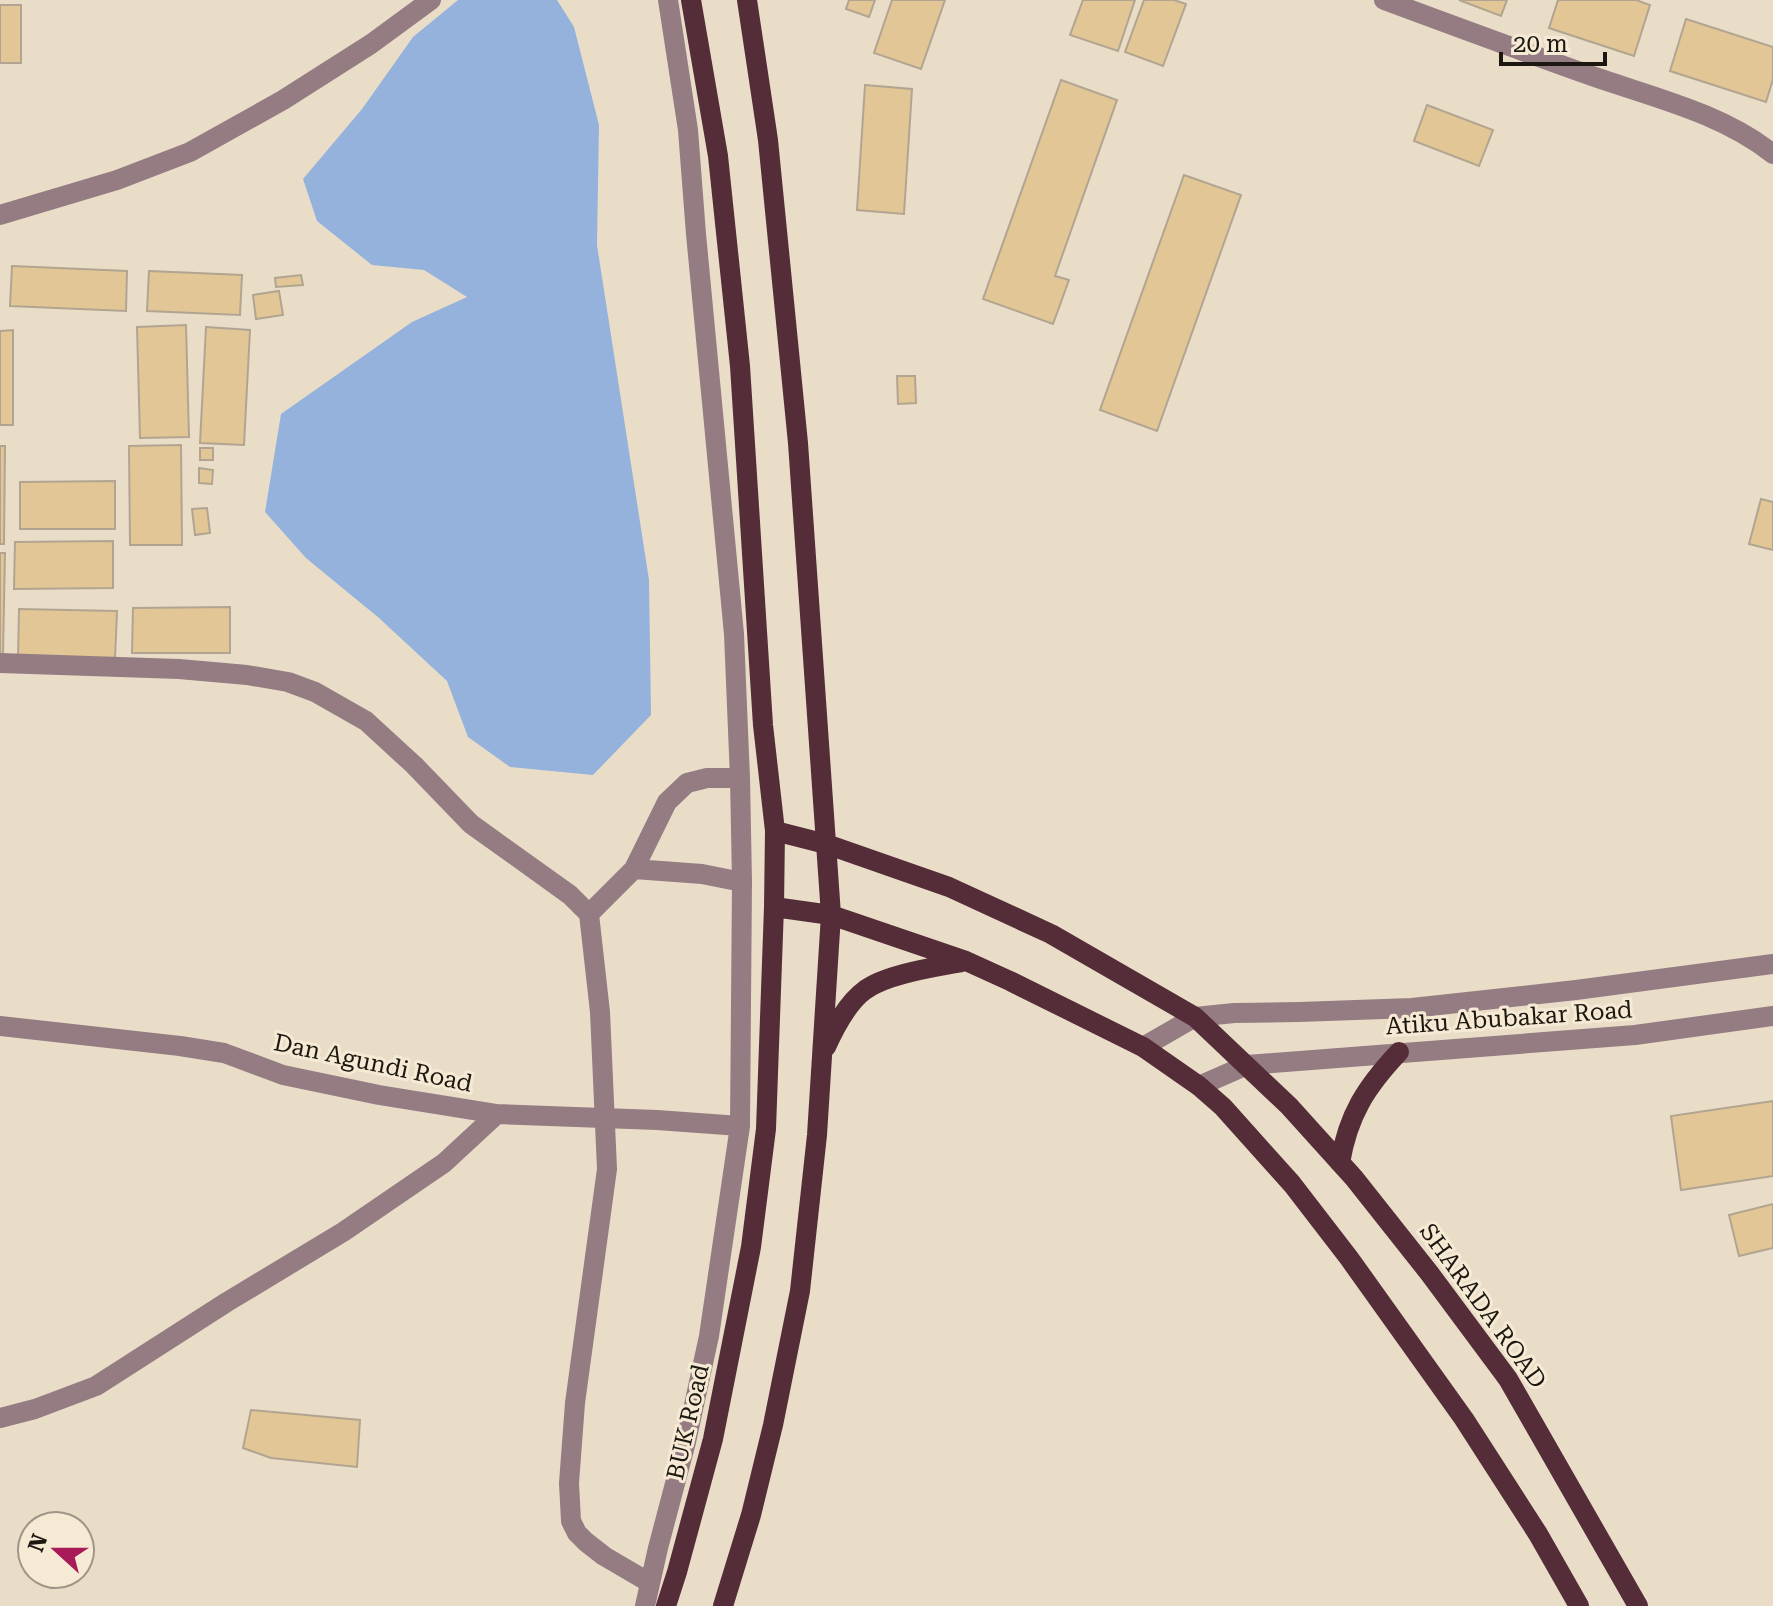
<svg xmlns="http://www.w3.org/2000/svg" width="1773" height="1606" font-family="'Roboto Serif',serif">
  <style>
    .water { fill: #95b2dd }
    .building { fill: #e2c696; stroke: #b1a591; stroke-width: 2 }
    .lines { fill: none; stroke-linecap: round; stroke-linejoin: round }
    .minor { stroke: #957c82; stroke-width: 20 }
    .major { stroke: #552d39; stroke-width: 20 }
    .labels { text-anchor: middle; stroke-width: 6; stroke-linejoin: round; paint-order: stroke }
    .street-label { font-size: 24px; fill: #1c1811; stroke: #f7ead5 }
  </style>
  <rect width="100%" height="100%" fill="#e9ddc8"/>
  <!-- water -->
  <path class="water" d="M458,0H557L574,27L599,125L597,245L649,580L651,715L593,775L510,767L468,737L447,681L379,618L306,558L265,512L281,414L412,322L467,297L424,270L372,265L317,221L303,179L362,109L413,37Z"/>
  <!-- building -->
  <path class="building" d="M849,0H875L869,17L846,9Z
    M892,0H945L921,69L874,53Z
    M1083,0H1135L1118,51L1070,35Z
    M1144,0H1174L1186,4L1163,66L1125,52Z
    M1459,0H1507L1501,16Z
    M1558,0H1636L1650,5L1634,56L1549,28Z
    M0,5H21V63H0Z
    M1686,19L1773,47V79L1766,102L1670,71Z
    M1061,80L1117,100L1055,276L1069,280L1053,324L983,299Z
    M865,85L912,89L904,214L857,210Z
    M1427,105L1493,130L1479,166L1414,141Z
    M1184,175L1241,195L1157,431L1100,410Z
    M12,266L127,271L126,311L10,306Z
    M149,271L242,275L240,315L147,311Z
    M301,275L303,285L276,287L275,278Z
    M279,291L283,315L256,319L253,295Z
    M186,325L189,437L140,438L137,327Z
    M206,327L250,330L244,445L200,443Z
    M13,330V425H0V331Z
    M897,376H915L916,403L898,404Z
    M181,445L182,545H130L129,446Z
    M0,446H5L4,544H0Z
    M200,448H213V460H200Z
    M199,468L213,470L212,484L199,483Z
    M115,481V529H20V482Z
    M1761,499L1773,502V550L1749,544Z
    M207,508L210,533L195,535L192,509Z
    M113,541V588L14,589L15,542Z
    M0,553H5L3,654H0Z
    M230,607V653H132L133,608Z
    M19,609L117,611L115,659L18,657Z
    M1773,1101V1176L1681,1190L1671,1116Z
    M1773,1204V1248L1739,1256L1729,1215Z
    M251,1410L360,1420L357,1467L271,1458L243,1448Z"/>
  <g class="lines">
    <!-- minor -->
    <path class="minor" d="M1384,0C1454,26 1524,52 1595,77C1656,98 1723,114 1773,154
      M0,215L117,180L190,152L283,100L371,44L431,0
      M0,663L179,669L247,675L288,682L315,692L366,721L414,765L471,824L570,895L589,914L600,1012L607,1169L575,1403L569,1483L571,1521L577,1533L586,1542L604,1556L650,1583
      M634,869L702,874L742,882
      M589,914L634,869L667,802L687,783L707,778H740
      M0,1026L180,1046L224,1053L283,1075L379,1095L497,1114L657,1120L740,1126
      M1143,1047L1195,1017L1234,1013L1299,1012L1412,1008L1576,990L1773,964
      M1199,1086L1247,1065L1635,1035L1773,1016
      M0,1418L35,1409L96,1386L227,1302L343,1232L444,1163L497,1114
      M645,1606L658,1548L686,1442L709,1336L740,1126L742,882L740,778L734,634L696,234L688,130L668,0"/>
    <!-- major -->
    <path class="major" d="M775,831L826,844L949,887L1051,934L1195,1017L1289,1106L1354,1178L1430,1274L1508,1379L1638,1606
      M774,907L831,915L966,961L1010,981L1143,1047L1199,1086L1223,1107L1292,1184L1349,1258L1464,1419L1538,1534L1579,1606
      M826,1047C835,1027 847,1003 865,990C886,974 936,967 962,962
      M1340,1163C1348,1115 1366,1087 1399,1052
      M666,1606L677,1572L713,1439L751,1247L766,1129L774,907L775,831L763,725L740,366L718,156L691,0
      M723,1606L751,1515L773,1425L800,1291L817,1135L831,915L798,443L768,140L747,0"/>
  </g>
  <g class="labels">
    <!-- street labels -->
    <g class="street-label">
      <text transform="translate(1509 1018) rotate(-4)" y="8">Atiku Abubakar Road</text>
      <text transform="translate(373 1063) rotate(12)" y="8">Dan Agundi Road</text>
      <text transform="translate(1483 1306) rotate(54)" y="8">SHARADA ROAD</text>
      <text transform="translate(688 1422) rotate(-77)" y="8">BUK Road</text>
    </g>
  </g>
  <!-- north arrow -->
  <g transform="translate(56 1550) rotate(291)"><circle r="38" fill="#f7ead5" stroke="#9f9687" stroke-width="2"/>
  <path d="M0-6L14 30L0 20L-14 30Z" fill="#a91a59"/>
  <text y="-12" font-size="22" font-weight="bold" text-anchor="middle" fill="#1c1811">N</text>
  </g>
  <!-- scale -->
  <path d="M1501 52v12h104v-12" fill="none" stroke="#1c1811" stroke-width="4"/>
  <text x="1513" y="52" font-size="24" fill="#1c1811" stroke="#f7ead5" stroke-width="6" paint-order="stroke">20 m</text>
</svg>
